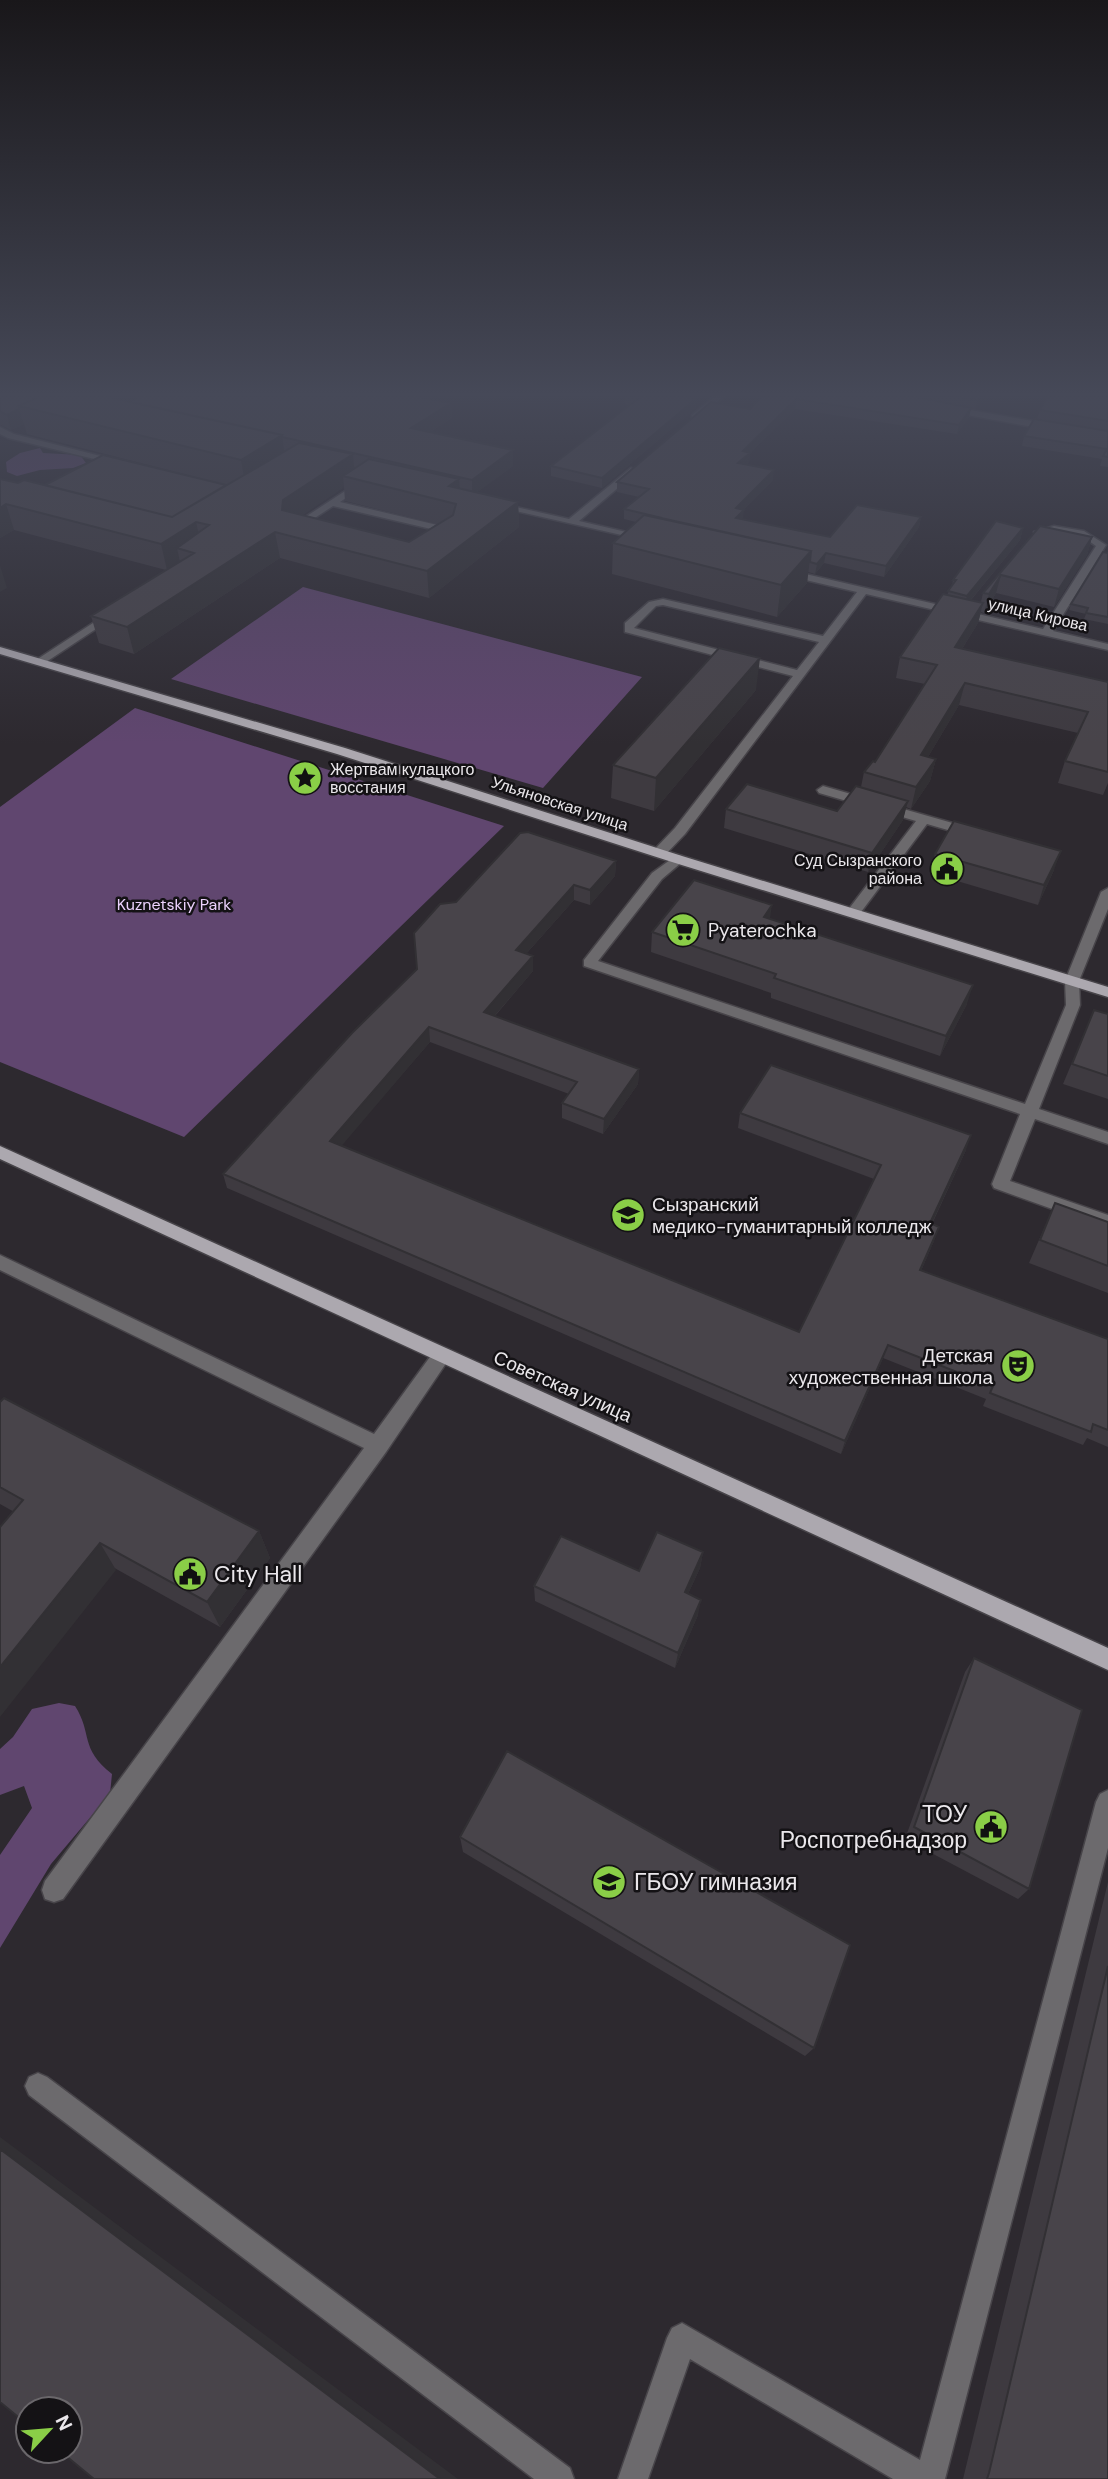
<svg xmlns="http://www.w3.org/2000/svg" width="1108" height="2479" font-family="'DM Sans',sans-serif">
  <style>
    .green { fill: #60466f }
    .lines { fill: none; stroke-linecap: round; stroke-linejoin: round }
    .minor-casing { stroke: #474449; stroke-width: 3 }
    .major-casing { stroke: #474449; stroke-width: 3 }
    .minor { fill: #6c6a6d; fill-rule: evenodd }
    .major { fill: #aca8af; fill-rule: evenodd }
    .wall { fill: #3e3a40; fill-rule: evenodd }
    .shaded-wall { fill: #323034 }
    .building { fill: #48444a; stroke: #323034; stroke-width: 2 }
    .labels { text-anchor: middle; stroke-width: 5; stroke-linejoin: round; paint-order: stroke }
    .far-street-label { font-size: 16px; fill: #eae7eb; stroke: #141215 }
    .far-poi-label { font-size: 16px; fill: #eae7eb; stroke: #141215; text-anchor: start }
    .far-park-label { font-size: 16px; fill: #ecd2fd; stroke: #141215 }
    .poi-label { font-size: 19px; fill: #eae7eb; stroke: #141215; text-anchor: start }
    .street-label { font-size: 19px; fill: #eae7eb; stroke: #141215 }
    .near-poi-label { font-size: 23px; fill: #eae7eb; stroke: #141215; text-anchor: start }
  </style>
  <rect width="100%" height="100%" fill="#2d292f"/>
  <!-- green -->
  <path class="green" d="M40,448L43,453L80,455L86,463L73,468L40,470L17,476L7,472L6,462L20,453Z
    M303,587L642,677L543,788L171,679Z
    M135,708L504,826L184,1137L0,1062V807Z
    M59,1703L75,1706C93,1734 79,1748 112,1774L110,1794L51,1864L0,1948V1855L32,1808L24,1786L0,1795V1749L13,1737L32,1709Z"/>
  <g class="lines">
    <!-- minor casing -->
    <g class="minor-casing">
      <path id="minor" d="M714,397H723L698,419H692V415Z
        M948,406L1055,425L1059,428L1055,431L945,411Z
        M0,427L14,434L124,462L119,465L8,438L0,434Z
        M631,468L639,470L579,521L648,537V541L489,505L494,502L569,519Z
        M365,478L368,479V483L340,502L450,528L457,533L450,538L444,532L333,506L295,531L287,529Z
        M1054,526L1084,531L1106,545L1053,631L1108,644V650L866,594L685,834L664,856H654V850L675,828L793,676L625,632V623L649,602L663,599L823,636L857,592L780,574V570L784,569L1043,629L1096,546C1079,533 1059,530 1039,535L1034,532ZM663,605L819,642L797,670L634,628L656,606Z
        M113,610L117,611V615L43,664L33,662Z
        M823,786L977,830L979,833L972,837L927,824L858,916H848V910L916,821L819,793L817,790Z
        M677,855L682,856V862L662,879L598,961L1025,1104L1066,1005L1065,981L1101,892L1108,888V909L1079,981L1080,1005L1039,1109L1108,1132V1144L1035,1119L1010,1181L1108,1215V1229L994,1188L992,1184L1020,1114L584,966V960L652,873Z
        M0,1255L374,1434L435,1350L442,1348L449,1350L451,1356L386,1452L63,1899L54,1902L45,1899L42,1890L45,1881L364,1448L0,1270Z
        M1108,1790V1848L945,2479H893L690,2359L648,2479H618L667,2338L672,2328L682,2323L920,2460L1096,1802L1100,1794Z
        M38,2073L47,2077L570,2468L574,2479H534L29,2095L25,2086L29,2077Z"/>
    </g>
    <!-- major casing -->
    <g class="major-casing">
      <path id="major" d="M0,647L345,748L682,856L1108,987V997L672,862L337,754L0,654Z
        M0,1146L1108,1648V1670L0,1159Z"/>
    </g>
    <!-- minor -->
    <use href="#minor" class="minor"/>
    <!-- major -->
    <use href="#major" class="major"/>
  </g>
  <!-- wall -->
  <path class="wall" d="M0,397L451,403L452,418L430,432L513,450V466L477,492L518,502L519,527L429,598L280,558L134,654L99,643L91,616L166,570L14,530L0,538V479L18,483L45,485H227L27,434L24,424L11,430L1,425L0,426ZM344,487L345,501L437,524L409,542L302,515Z
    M625,397H691L696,408L602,488L551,476V466L630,405L625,404Z
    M761,397H984L975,409L971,408L969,417L957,434L795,409L750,453L749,462L746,465L773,480L743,510V519L830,537L921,517L919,527L884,577L824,563L815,574L808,572L807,583L777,617L612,574L613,543L636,522L624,519V509L639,497L617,492V482L750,409Z
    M1108,397V431L1037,419L1040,410Z
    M1108,431V467L1100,466L1102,459L1022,446L1024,436Z
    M1040,526L1092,537L1087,555L1054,607L996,593L984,613L981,612L978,623L962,649L1108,682V783L1103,795L1058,783L1065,761L1078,733L959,705L928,757L936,759L930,781L911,809L906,807L903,820L868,872L724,828L726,809L837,811L861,787L864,772L875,762L925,684L896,678L900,657L947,595L952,586L953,580L1023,528L1020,540L971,600L981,602L983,593Z
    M1108,553V624L1084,619L1086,614L1069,610L1071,604Z
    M756,690L654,811L611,798L613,765Z
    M935,854L1054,870L1038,905L930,873Z
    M616,861L615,876L590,905L574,900L526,954L533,956V971L495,1016L639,1069L638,1084L603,1134L562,1118V1103L569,1094L430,1042L341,1145L799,1332L874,1179L738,1128L740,1113L966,1150L932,1224L934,1241L921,1271L1108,1339V1447L1087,1438L1083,1445L983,1406L986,1399L883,1358L841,1454L227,1188L223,1174L417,969L456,902Z
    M770,919L967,1004L940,1056L771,998V993L651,952L652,932Z
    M1094,1010L1108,1014V1099L1063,1084Z
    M1055,1203L1108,1222V1293L1029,1263Z
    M0,1402L259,1531L270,1558L220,1627L0,1504Z
    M703,1552L700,1568L688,1594L698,1615L675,1668L535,1601L534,1586L639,1571Z
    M974,1658L1029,1889L1018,1899L905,1839L965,1672Z
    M460,1837L814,2048L805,2056L463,1852Z
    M1108,1882V2479H963Z"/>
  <!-- shaded-wall -->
  <path class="shaded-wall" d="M116,397H148L134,404L111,399Z
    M980,397H984L975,409L977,400Z
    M697,398L696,408L602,488V478Z
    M796,399L795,409L750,453L749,462L737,473L738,463L743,451Z
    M451,403L452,418L412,443L411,428Z
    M971,408L969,417L957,434L959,425Z
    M19,409L24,424L11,430L7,415Z
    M282,435L286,464L246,489L241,460Z
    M513,450V466L472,496V480Z
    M353,454L355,479L343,476L344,487L287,526L286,536L282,510L283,500Z
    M774,470L773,480L735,518L736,508Z
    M459,479L461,504H456L449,486Z
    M518,502L519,527L429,598L427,571Z
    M6,504L14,530L0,538V508Z
    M744,510L743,520L736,518Z
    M921,517L919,527L884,577L886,566Z
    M196,522L202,548H177L180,562L167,570L161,544Z
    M1023,528L1020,540L964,608L967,596Z
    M275,532L280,558L134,654L127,627Z
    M1092,537L1087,555L1054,607L1059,589Z
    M811,551L807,583L777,617L781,585Z
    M826,553L824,563L815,574L817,564Z
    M0,565L7,588L0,592Z
    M1001,575L996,593L984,613L989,594Z
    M983,603L978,623L950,668L955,647Z
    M760,658L756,690L654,811L656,778Z
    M965,683L959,705L916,777L921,755Z
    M936,759L930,781L911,809L916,787Z
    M908,801L903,820L868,872L872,853Z
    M1061,851L1054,870L1038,905L1044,885Z
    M616,861L615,876L590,905V890Z
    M574,885V900L516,965V950Z
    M772,905L769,925L764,917Z
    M533,956V971L485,1027L484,1012Z
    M973,985L967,1004L940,1056L946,1036Z
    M429,1027L430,1042L333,1156L330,1141Z
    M639,1069L638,1084L603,1134L604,1119Z
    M971,1135L966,1150L925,1238L930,1223Z
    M939,1227L934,1241L915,1284L920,1270Z
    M888,1345L883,1358L841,1454L845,1441Z
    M259,1531L270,1558L220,1627L207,1602Z
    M100,1543L116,1570L0,1717V1667Z
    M703,1552L700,1568L682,1607L685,1592Z
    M701,1600L698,1615L675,1668L678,1653Z
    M0,2137L458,2479H440L0,2149Z"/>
  <!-- building -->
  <path class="building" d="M0,397H39L19,406V409L7,415L0,411Z
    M39,397H108L282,435L241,460L19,406Z
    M139,397H420L451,403L411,428L513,450L472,480L282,437V435L130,402Z
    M637,397H688L697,398L602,478L551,466L640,397Z
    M761,397H917L971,408L959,425L796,399L743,451L750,453L738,463L774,470L736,508L744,510L736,518L830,537L857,505L921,517L886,566L826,553L817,564L810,562L811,551L661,518H662L624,509L649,489L617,482L711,402L750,409Z
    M960,397H980L977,400Z
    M1047,397H1108V421L1040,410Z
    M1034,419L1108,431V457L1103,456L1107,449L1024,436Z
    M299,443L353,454L283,500L282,510L409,542L453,515L456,504L343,476L369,459L459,479L449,486L518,502L427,571L275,532L127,627L91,616L194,553L177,548L209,525L196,522L161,544L6,504L0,508V479L18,483L24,480L172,517Z
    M103,455L226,485L172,517L45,485Z
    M644,515L811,551L781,585L613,543Z
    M996,521L1023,528L967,596L948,591L956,580H953Z
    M1040,526L1092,537L1059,589L1001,575L989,594L983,593Z
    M1103,552L1108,553V617L1086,613L1088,608L1071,604Z
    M943,594L983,603L955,647L1108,682V772L1065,761L1088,712L965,683L921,755L936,759L916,787L864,772L873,761L875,762L937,665L900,657Z
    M719,648L760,658L656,778L613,765Z
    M747,784L837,811L856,786L908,801L872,853L726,809Z
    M954,821L1061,851L1044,885L935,854Z
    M528,832L616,861L590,890L574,885L516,950L533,956L484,1012L639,1069L604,1119L562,1103L577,1082L429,1027L330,1141L799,1332L881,1165L740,1113L771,1065L971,1135L930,1223L939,1227L920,1270L1108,1339V1430L1093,1424L1091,1432L990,1393L993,1386L888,1345L845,1441L223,1174L352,1033L417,969L414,933L440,904L456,902L520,833Z
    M694,880L772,905L764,917L973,985L946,1036L774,978L776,974L652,932Z
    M1094,1010L1108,1014V1076L1072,1064Z
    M1055,1203L1108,1222V1266L1040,1240Z
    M4,1398L259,1531L207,1602L100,1543L0,1667V1527L23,1500L0,1487V1402Z
    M657,1532L703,1552L685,1592L701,1600L678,1653L534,1586L561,1536L639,1571Z
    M974,1658L1082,1710L1029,1889L914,1827Z
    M507,1751L850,1945L814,2048L460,1837Z
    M1108,1966V2479H987L989,2473Z
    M0,2149L440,2479H94L60,2451H70V2409H28V2425L0,2402Z"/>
  <!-- sky -->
  <linearGradient id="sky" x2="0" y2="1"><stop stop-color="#19171a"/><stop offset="0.53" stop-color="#464958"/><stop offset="1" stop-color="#464958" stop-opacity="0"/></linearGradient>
  <rect width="1108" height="744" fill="url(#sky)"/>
  <!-- icons -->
  <defs>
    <g id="sight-disc" transform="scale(1.75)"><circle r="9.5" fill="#8ace47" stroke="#141215"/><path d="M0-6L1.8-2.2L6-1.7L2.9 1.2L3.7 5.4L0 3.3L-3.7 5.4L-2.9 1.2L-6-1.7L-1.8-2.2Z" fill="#111"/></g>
    <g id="civic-disc" transform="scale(1.75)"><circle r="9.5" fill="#8ace47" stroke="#141215"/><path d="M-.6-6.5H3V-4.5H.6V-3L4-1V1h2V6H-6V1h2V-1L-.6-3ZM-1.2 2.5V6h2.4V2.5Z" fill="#111"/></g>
    <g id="supermarket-disc" transform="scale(1.75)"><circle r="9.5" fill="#8ace47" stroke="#141215"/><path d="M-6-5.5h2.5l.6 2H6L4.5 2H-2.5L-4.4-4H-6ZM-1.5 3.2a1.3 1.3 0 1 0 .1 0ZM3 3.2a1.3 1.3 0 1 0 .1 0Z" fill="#111"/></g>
    <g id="university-disc" transform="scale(1.75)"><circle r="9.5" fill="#8ace47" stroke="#141215"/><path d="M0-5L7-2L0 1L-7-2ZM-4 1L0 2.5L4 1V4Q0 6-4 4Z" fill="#111"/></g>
    <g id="theatre-disc" transform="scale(1.75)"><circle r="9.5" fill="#8ace47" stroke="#141215"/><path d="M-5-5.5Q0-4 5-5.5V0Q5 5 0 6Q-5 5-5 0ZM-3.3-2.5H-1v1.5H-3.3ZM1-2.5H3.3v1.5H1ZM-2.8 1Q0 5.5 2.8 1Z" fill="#111"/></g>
    <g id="school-disc" transform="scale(1.75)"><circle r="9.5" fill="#8ace47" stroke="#141215"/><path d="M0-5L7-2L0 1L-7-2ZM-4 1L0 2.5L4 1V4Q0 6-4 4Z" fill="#111"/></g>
  </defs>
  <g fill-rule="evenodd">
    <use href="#sight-disc" x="305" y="778"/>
    <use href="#civic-disc" x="947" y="869"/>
    <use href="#supermarket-disc" x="683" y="930"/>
    <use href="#university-disc" x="628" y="1215"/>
    <use href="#theatre-disc" x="1018" y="1366"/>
    <use href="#civic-disc" x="190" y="1574"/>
    <use href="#civic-disc" x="991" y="1827"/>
    <use href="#school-disc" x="609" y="1882"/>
  </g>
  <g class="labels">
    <!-- far-street labels -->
    <g class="far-street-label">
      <text transform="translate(1038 614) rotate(13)" y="6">улица Кирова</text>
      <text transform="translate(560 803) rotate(18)" y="6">Ульяновская улица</text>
    </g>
    <!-- far-poi labels -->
    <g class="far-poi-label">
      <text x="330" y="775">Жертвам кулацкого<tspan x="330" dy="18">восстания</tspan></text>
      <text x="922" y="866" text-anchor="end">Суд Сызранского<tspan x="922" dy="18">района</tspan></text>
    </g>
    <!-- far-park labels -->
    <g class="far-park-label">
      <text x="174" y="910">Kuznetskiy Park</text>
    </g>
    <!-- poi labels -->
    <g class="poi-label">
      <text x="708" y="937">Pyaterochka</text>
      <text x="652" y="1211">Сызранский<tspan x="652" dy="22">медико-гуманитарный колледж</tspan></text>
      <text x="993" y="1362" text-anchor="end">Детская<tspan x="993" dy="22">художественная школа</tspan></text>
    </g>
    <!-- street labels -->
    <g class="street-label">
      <text transform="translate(563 1386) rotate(24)" y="7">Советская улица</text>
    </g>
    <!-- near-poi labels -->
    <g class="near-poi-label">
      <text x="214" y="1582">City Hall</text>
      <text x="967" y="1822" text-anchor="end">ТОУ<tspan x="967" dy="26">Роспотребнадзор</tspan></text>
      <text x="634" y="1890">ГБОУ гимназия</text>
    </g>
  </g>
  <!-- north arrow -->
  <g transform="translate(49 2430) rotate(64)"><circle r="33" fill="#141215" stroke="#6a676b" stroke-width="2"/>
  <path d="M0-5L12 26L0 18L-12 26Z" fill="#8ace47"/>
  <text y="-10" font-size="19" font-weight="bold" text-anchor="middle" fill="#eae7eb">N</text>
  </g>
</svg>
